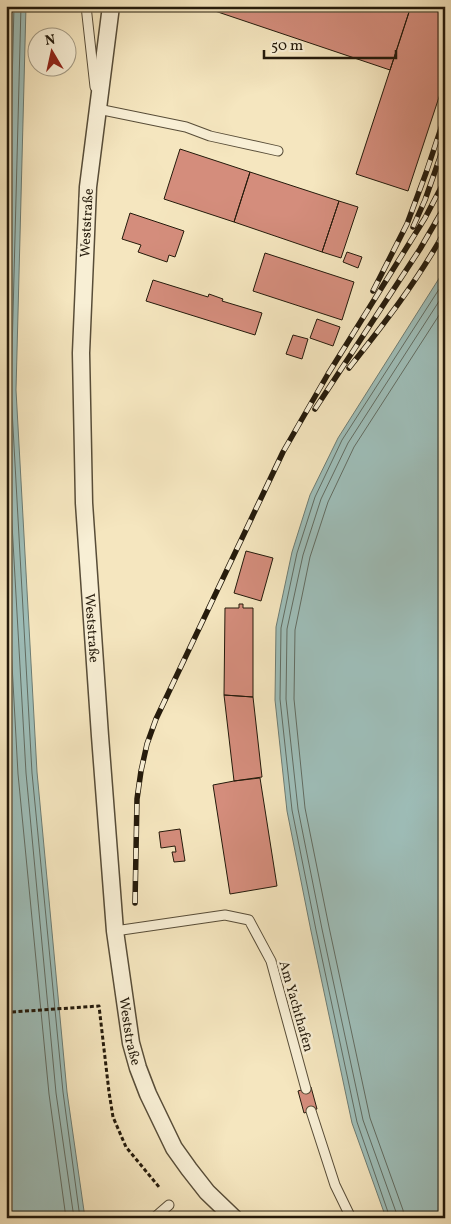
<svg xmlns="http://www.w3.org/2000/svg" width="451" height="1224" font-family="Vollkorn,serif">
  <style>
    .water { fill: #9ebeb9; stroke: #6d7c73 }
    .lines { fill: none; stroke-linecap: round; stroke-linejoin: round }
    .shore { stroke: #616c62; stroke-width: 1 }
    .building { fill: #d48d7c; stroke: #241a0b }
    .lane-casing { stroke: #584d38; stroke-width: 11 }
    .street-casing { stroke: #584d38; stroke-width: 19 }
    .path { stroke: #241a0b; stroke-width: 3; stroke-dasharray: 4 2.5; stroke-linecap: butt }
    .lane { stroke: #f8efd5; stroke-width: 9 }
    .street { stroke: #f8efd5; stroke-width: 16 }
    .rail-casing { stroke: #241a0b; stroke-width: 5.5 }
    .rail { stroke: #f8efd5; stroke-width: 4; stroke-dasharray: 11; stroke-linecap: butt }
    .labels { text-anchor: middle; stroke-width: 5; stroke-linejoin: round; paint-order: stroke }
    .street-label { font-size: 14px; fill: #241a0b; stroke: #f8efd5 }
  </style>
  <rect width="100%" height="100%" fill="#f5e6bf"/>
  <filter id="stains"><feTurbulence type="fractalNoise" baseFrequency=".004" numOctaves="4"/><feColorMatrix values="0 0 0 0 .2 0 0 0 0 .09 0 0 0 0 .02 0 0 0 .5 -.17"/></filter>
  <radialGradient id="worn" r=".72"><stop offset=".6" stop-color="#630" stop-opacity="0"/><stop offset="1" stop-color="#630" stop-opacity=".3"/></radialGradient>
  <!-- water -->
  <path class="water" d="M6,6H26L16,390L37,772L67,1092L85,1218H6Z
    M445,269V1218H386L352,1123L311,931L287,811L275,700L276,627L292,552L310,495L338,438Z"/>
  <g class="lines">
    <!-- shore -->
    <path class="shore" d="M21,6L11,391L32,773L63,1092L80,1218
      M6,332L14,6
      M6,417L26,773L56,1093L74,1218
      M6,554L18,774L49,1094L66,1218
      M390,1218L357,1122L316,930L292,810L280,699L281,628L297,553L315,497L342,440L445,280
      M396,1218V1212L363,1120L322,929L298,809L286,699L287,629L303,555L321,499L348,443L445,292
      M404,1218L403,1210L370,1118L329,927L305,808L294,699L295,630L310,557L328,502L354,447L445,306"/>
  </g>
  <!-- building -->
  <path class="building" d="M200,6H411L390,70Z
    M411,6H445V79L408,191L356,174Z
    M180,149L250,172L234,222L164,199Z
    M250,172L339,201L322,252L234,222Z
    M339,201L358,207L341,258L322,252Z
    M130,213L184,231L175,257L169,255L167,262L138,252L141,245L122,239Z
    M347,252L362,257L358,268L343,262Z
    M265,253L354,282L342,320L253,291Z
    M153,280L208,297L209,294L223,299L222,301L262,313L255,335L146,301Z
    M317,319L340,327L333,346L310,338Z
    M293,335L308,339L302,359L286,354Z
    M246,551L273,558L261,601L234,593Z
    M239,604H243V608H253V697L224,695L225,608H239Z
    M224,695L253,697L262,777L234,781Z
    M260,778L277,886L230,894L213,785L234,781Z
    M180,829L185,861L174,862L172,852H176L175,846L161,848L159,832Z
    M311,1087L317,1109L304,1113L298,1091Z"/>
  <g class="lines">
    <!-- lane casing -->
    <g class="lane-casing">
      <path id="lane" d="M86,6L95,87
        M97,107L98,109L186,127L210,136L278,151
        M115,931L225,915L249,920L271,961L306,1089
        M311,1111L335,1185L351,1218
        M154,1218L169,1205"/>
    </g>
    <!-- street casing -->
    <g class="street-casing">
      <g id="street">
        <path id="s1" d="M111,6L88,187L81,353L84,503L100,736L115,931L131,1043L138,1068L148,1094L174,1148L189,1169L207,1192L234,1218"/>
      </g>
    </g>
    <!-- path -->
    <path class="path" d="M12,1012L99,1006L109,1092L113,1117L126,1147L159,1187"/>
    <!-- lane -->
    <use href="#lane" class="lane"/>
    <!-- street -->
    <use href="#street" class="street"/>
    <!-- rail casing -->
    <g class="rail-casing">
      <path id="rail" d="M413,227L425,200L445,143
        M373,291L407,224L426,173L445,116
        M349,368C384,324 418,280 445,231
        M315,409L420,249L445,206
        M135,903L137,799L141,771L147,744L156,719L283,452L328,374L425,218L445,180"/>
    </g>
    <!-- rail -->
    <use href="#rail" class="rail"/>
  </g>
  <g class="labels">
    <!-- street labels -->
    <g class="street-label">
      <text transform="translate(86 223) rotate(-87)" y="5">Weststraße</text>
      <text dy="5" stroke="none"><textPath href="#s1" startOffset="624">Weststraße</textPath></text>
      <text transform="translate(297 1006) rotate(74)" y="5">Am Yachthafen</text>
      <text dy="5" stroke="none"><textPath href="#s1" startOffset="1029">Weststraße</textPath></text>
    </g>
  </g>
  <!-- margin -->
  <rect width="451" height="1224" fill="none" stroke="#f5e6bf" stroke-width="25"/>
  <rect x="8" y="8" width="436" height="1209" fill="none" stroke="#241a0b" stroke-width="2.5"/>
  <rect x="12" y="12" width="426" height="1199" fill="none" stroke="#241a0b"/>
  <!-- north arrow -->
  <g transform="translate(52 52) rotate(351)"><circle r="24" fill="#f8efd5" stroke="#a39a84"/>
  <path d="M0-4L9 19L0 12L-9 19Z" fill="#8f2418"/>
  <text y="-8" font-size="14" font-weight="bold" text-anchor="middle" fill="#241a0b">N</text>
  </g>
  <!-- scale -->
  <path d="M264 50v8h132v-8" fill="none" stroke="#241a0b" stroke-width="2.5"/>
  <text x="271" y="50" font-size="15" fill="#241a0b" stroke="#f8efd5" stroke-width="4" paint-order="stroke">50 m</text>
  <rect width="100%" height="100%" filter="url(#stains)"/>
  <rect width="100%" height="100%" fill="url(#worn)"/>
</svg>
